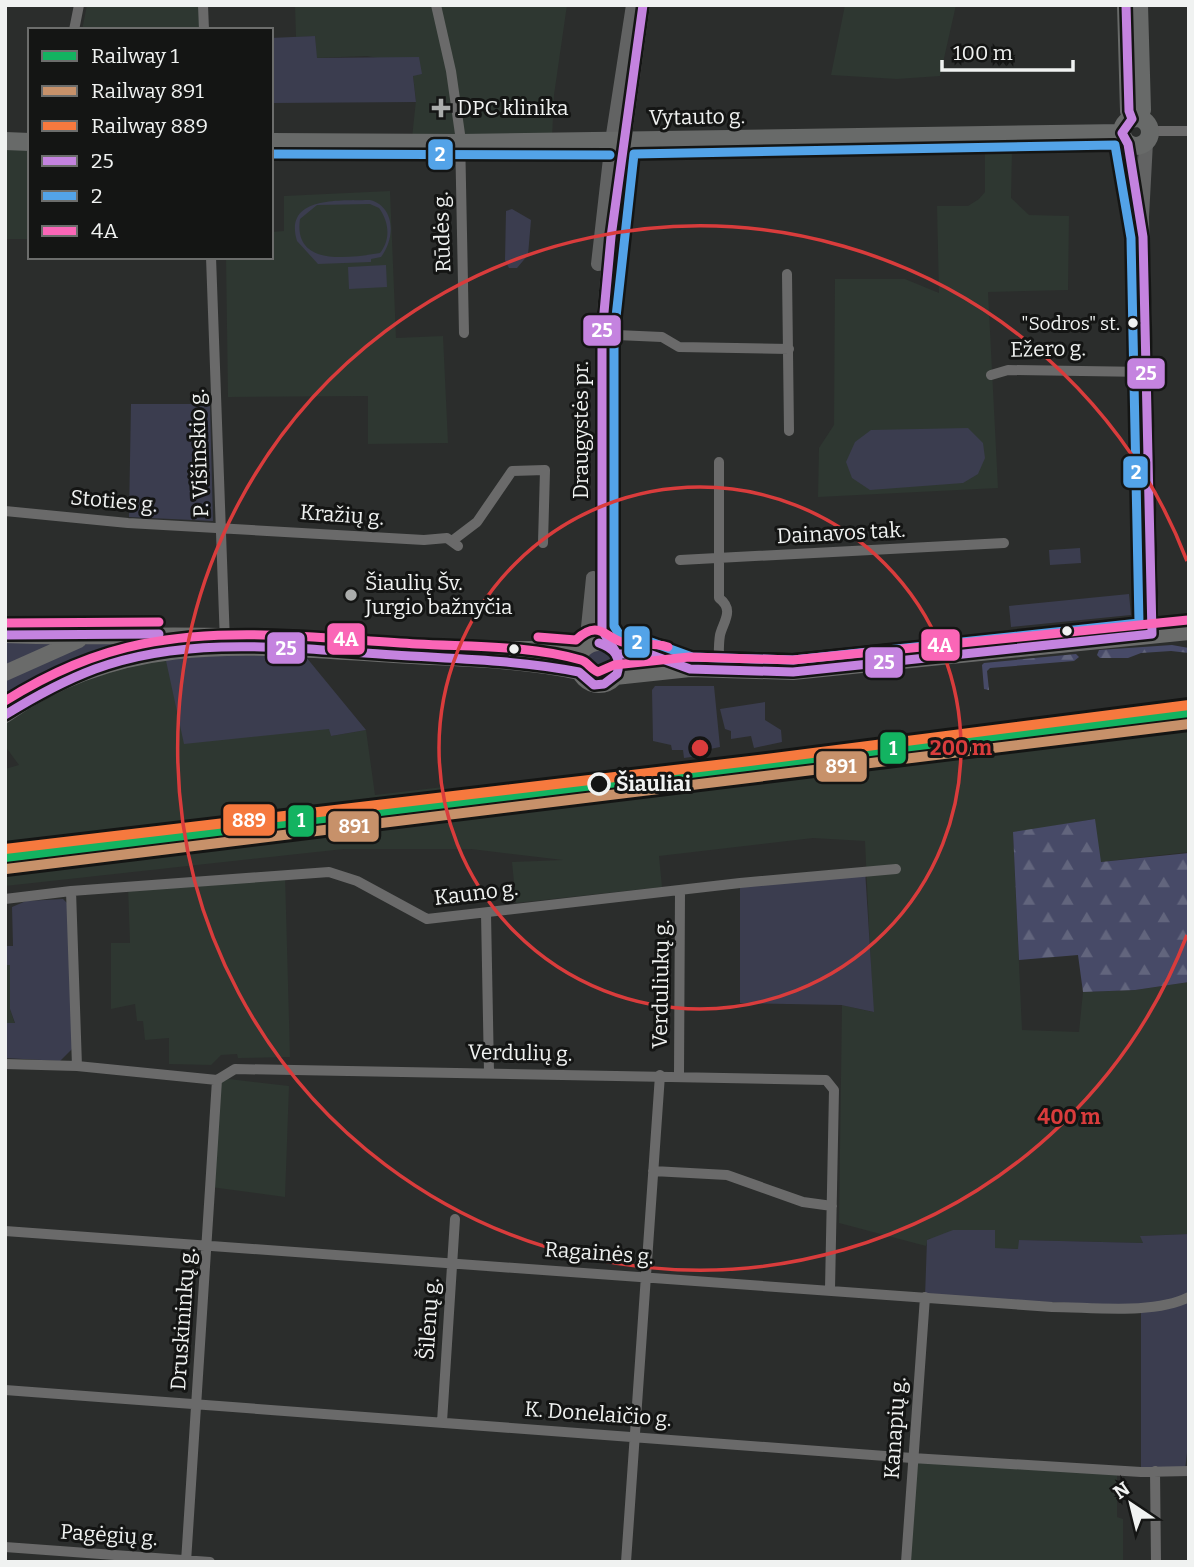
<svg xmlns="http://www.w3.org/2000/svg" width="1194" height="1567" font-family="Bitter,serif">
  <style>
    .built { fill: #2e3731 }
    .green { fill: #3b3d4f; fill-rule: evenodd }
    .forest { fill: url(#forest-firs) }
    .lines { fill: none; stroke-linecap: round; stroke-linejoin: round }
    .minor { stroke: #6a6a6a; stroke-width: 10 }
    .secondary { stroke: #626363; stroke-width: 14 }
    .primary { stroke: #6a6b6a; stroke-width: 16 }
    .trunk { stroke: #686a69; stroke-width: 18 }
    .bus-1-casing { stroke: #141514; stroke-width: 14 }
    .bus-2-casing { stroke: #141514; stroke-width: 14 }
    .bus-3-casing { stroke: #141514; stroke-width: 14 }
    .bus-1 { stroke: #c483df; stroke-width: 9 }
    .bus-2 { stroke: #53a3e8; stroke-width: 9 }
    .bus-3 { stroke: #fa66b7; stroke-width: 9 }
    .rail-1-casing { stroke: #141514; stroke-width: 16 }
    .rail-2-casing { stroke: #141514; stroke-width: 16 }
    .rail-3-casing { stroke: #141514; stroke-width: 16 }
    .rail-1 { stroke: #13b361; stroke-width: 10 }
    .rail-2 { stroke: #c7916a; stroke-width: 10 }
    .rail-3 { stroke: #f6793e; stroke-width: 10 }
    .ring { fill: none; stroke: #d93c3c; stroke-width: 3.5 }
    .poi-dot { fill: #abadac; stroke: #141514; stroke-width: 2.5 }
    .bus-dot { fill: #f0f2f1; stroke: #141514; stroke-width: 2.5 }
    .stop-dot { fill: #141514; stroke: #f0f2f1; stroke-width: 3.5 }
    .labels { text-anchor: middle; stroke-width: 6; stroke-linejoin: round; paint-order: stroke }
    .bus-label { font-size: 19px; fill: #f0f2f1; stroke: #141514; text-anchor: end }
    .poi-label { font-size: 21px; fill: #f0f2f1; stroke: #141514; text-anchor: start }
    .street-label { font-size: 21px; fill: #f0f2f1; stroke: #141514 }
    .stop-label { font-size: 21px; font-weight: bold; fill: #f0f2f1; stroke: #141514; text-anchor: start }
    .centre { fill: #d93c3c; stroke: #141514; stroke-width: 3.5 }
    .ring-label { font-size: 21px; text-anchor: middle; font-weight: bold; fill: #d93c3c; stroke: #141514; stroke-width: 6; stroke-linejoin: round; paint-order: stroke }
    .line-badge { stroke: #141514; stroke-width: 2.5 }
    .badge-label { font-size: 19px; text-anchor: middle; font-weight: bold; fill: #fff }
  </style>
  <defs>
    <pattern id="forest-firs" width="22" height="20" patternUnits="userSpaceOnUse" patternTransform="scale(1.75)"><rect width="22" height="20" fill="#474a67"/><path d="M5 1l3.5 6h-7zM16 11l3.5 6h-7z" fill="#62657d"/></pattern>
  </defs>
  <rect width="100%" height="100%" fill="#2b2d2c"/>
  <!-- built -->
  <path class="built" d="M87,5H199L200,30H82Z
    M295,5H567L554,95L552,138H412L416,100L413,76L419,58L389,60L367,56L316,58L315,36L296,37Z
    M845,5H956L940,76L897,79L831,75Z
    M5,148L30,149V239H7Z
    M985,151H1012L1011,198L1029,215L1069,216L1068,290L988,292L998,488L818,497L819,448L834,425L835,279H905L939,293L937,206H968L979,199L985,192Z
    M390,191L396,338L443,336L448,443L368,444V396L228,397L226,257H271V232L284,231V196Z
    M165,656L330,729L331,736L366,730L375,795L443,787L444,793L516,786L1189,701V852L1100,862L1094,819L1013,833L1022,1030L1079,1032L1083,992L1135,990L1189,982V1234L1141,1236L1143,1243L1019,1240V1249L995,1248V1230L928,1239L926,1246L839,1223L842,1005L873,1012L865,841L813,838L659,856L662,887L516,903L512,862L563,860L471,849H344L5,886V769L19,765L5,746V722L80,679Z
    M285,874L290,1057L238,1058L237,1054L221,1055L211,1065L169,1064V1038L145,1040L143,1021H137L135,1004L111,1009V943H130L128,887Z
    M5,965H10V1009L15,1024L5,1023Z
    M229,1079L289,1086L285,1197L211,1187L217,1080Z
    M912,1458L1117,1470V1517L1123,1519V1562H906Z"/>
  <!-- green -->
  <path class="green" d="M315,36L317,58L419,57L422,74L413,76L416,102L271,103V38Z
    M370,200C396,207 395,239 381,257L371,259V262L318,264L297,241C283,195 342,201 370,200ZM317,205L370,204L379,208C389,222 391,239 380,253C349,258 293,267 300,219Z
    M512,209L531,220L528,255L517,268H509L505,260L506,211Z
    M386,265L387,287L349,289L348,267Z
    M131,404H210L213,521L129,517Z
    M968,428L983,443L985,458L978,474L963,483L870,490L852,478L846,462L855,442L871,430Z
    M1080,548L1081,563L1050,565L1049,550Z
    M1129,594L1131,615L1011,627L1009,606Z
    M5,638L64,639L5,667Z
    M205,639C137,653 64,664 5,703V679L89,643Z
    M586 663a13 13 0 1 1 26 0a13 13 0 1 1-26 0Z
    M181,653L306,657L366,730L331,736L329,729L184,744L165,656Z
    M655,686H714L720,747L705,750V755L684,758L683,750H672L671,745L653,741L652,690Z
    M765,702V720L781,730L782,742L754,748L751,736L731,739V731L725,729L720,709Z
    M865,870L874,1012L841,1005L740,1003V883Z
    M63,899L69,905L72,1049L60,1061L5,1058V1023H15L10,1009V965H5V946H13L12,907L26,901Z
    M953,1230H995V1248L1018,1249L1019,1240L1143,1243L1140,1236L1189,1234V1435L1185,1470L1141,1472V1306L925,1297L927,1240Z"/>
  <!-- forest -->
  <path class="forest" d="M1172,645L1189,648V653L1171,651L1141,653L1128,658H1100L1097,655L1099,650Z
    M1076,654L1079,657L1074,661L990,668L987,671L989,690L984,689L982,665L984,663Z
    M1095,819L1101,862L1189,853V982L1135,990L1083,992L1078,955L1019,960L1013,832Z"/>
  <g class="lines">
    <!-- minor -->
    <path class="minor" d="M203,5L204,30
      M436,5L451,71L460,134L464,333
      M74,30L79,5
      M1150,131H1189
      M211,257L225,643
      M787,274L789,431
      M594,334L662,337L679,347L789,349
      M991,375L1008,370L1147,372
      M5,511L128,523L424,540L447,538L458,546
      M452,541L477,522L512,471L545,470L543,543
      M680,560L1004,543
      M719,672C719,660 718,647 720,635C723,622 735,610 719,598V462
      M71,891L77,1066
      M5,899L71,891L329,872L357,881L427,919L740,883L896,869
      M486,913L489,1072
      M5,1064L77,1066L217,1080L235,1069L826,1080L834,1090L830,1289
      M679,1075L680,892
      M653,1171L727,1175L803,1202L832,1206
      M5,1231L1052,1307C1092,1307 1153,1315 1189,1297
      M5,1390L912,1458L1141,1472L1189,1471
      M442,1422L455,1219
      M1155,1471L1156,1562
      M5,1547L210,1562
      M186,1562L217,1080
      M626,1562L660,1075
      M906,1562L925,1297"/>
    <!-- secondary -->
    <path class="secondary" d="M1146,142L1142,217L1152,634
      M1128,144L1136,187
      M598,264L612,141L633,5
      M610,646L602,630V334L611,237L643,5
      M586,647L593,578"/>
    <!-- primary -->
    <path class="primary" d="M5,635C94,639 183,632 272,638
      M578 664a21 21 0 1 1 42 0a21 21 0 1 1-42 0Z
      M459,649H539L581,653
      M617,654H649L688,668
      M5,673L79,640
      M615,677L690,669L793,672L1189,632
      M5,715C125,629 256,647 394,655C456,659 519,659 579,672"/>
    <!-- trunk -->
    <path class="trunk" d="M1126,5L1129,111L1132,119
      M1138,118L1142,110L1139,5
      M1122 132a14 14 0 1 1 28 0a14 14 0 1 1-28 0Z
      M5,141L30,142
      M271,142L460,143L1122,133"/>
    <!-- bus-1 casing -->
    <g class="bus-1-casing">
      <path id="bus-1" d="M1126,5L1129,111L1132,119
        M1132,119L1122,133L1128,144L1143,237L1152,634
        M5,635L159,634
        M617,654L602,630V334L611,237L643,5
        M617,654H649L690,669L793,672L1152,634
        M579,672L594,685L604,684L617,674C622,657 614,648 599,643
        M5,715C34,697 63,681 95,669C189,634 297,649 394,655C456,659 518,660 579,672"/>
    </g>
    <!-- bus-2 casing -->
    <g class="bus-2-casing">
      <path id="bus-2" d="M1115,145L1131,238L1139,623L793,660L692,657L651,642H624L614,626V335L634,154Z
        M271,154L610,155"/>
    </g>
    <!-- bus-3 casing -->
    <g class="bus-3-casing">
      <path id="bus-3" d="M5,623L159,622
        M538,637L576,640C598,619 605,637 622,642C637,646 651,642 668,647
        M5,701C48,674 92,654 142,644C232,626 326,639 417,644C471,647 529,645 581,660C588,662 590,669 598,672L614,665L689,657L793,660L1188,620"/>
    </g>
    <!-- bus-1 -->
    <use href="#bus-1" class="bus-1"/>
    <!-- bus-2 -->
    <use href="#bus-2" class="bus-2"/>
    <!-- bus-3 -->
    <use href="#bus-3" class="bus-3"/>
    <!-- rail-1 casing -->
    <g class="rail-1-casing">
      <path id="rail-1" d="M5,857L1189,712"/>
    </g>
    <!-- rail-2 casing -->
    <g class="rail-2-casing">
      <path id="rail-2" d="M6,869L1189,724"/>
    </g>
    <!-- rail-3 casing -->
    <g class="rail-3-casing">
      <path id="rail-3" d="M5,849L742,762L1189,705"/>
    </g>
    <!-- rail-1 -->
    <use href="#rail-1" class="rail-1"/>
    <!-- rail-2 -->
    <use href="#rail-2" class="rail-2"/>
    <!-- rail-3 -->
    <use href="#rail-3" class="rail-3"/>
  </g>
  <!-- distance rings -->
  <g class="ring">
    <circle cx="700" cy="748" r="261"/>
    <path d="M1187 935A522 522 0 1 1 1187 561"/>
  </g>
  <!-- markers -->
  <g class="poi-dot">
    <path d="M437.5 97.5h7v7h7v7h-7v7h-7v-7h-7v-7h7z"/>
    <circle cx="351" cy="595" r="7"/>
  </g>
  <g class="bus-dot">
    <circle cx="1133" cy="323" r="6"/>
    <circle cx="1067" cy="631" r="6"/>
    <circle cx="514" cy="649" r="6"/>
  </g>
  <circle class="stop-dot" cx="599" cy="784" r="10"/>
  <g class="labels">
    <!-- bus labels -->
    <g class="bus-label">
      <text x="1120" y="330">"Sodros" st.</text>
    </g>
    <!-- poi labels -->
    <g class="poi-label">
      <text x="457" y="115">DPC klinika</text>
      <text x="365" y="590">Šiaulių Šv.<tspan x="365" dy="24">Jurgio bažnyčia</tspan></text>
    </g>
    <!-- street labels -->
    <g class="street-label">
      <text transform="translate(697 117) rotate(-1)" y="7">Vytauto g.</text>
      <text transform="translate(442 232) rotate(-92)" y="7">Rūdės g.</text>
      <text transform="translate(1048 349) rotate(-1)" y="7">Ežero g.</text>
      <text transform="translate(581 430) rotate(-90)" y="7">Draugystės pr.</text>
      <text transform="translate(199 453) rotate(-92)" y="7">P. Višinskio g.</text>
      <text transform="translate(114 501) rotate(5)" y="7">Stoties g.</text>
      <text transform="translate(342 515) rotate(4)" y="7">Kražių g.</text>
      <text transform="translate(841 533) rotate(-3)" y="7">Dainavos tak.</text>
      <text transform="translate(476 893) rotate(-7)" y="7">Kauno g.</text>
      <text transform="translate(661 984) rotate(-89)" y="7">Verduliukų g.</text>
      <text transform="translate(520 1053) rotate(1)" y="7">Verdulių g.</text>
      <text transform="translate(599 1253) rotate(4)" y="7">Ragainės g.</text>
      <text transform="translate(183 1319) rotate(-86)" y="7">Druskininkų g.</text>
      <text transform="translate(429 1319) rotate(-86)" y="7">Šilėnų g.</text>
      <text transform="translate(598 1414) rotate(4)" y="7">K. Donelaičio g.</text>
      <text transform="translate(895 1428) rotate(-86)" y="7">Kanapių g.</text>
      <text transform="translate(109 1535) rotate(4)" y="7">Pagėgių g.</text>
    </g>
    <!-- stop labels -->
    <g class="stop-label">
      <text x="616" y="791">Šiauliai</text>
    </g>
  </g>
  <circle cx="700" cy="748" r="10" class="centre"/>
  <g class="ring-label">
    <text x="961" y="755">200 m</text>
    <text x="1069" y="1124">400 m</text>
  </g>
  <g class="line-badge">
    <rect x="427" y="138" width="27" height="33" rx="7" fill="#53a3e8"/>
    <rect x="582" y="314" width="40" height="33" rx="7" fill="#c483df"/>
    <rect x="1126" y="357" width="40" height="33" rx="7" fill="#c483df"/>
    <rect x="1122" y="455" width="27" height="34" rx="7" fill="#53a3e8"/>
    <rect x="326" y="622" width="40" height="34" rx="7" fill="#fa66b7"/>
    <rect x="623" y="625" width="28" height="34" rx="7" fill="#53a3e8"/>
    <rect x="920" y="628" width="41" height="34" rx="7" fill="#fa66b7"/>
    <rect x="266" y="631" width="40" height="34" rx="7" fill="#c483df"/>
    <rect x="864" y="646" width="40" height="33" rx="7" fill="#c483df"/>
    <rect x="879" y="731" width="28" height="34" rx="7" fill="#13b361"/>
    <rect x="815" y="750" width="53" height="33" rx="7" fill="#c7916a"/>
    <rect x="222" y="803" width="54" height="34" rx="7" fill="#f6793e"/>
    <rect x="287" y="804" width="28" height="34" rx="7" fill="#13b361"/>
    <rect x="327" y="810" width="53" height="33" rx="7" fill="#c7916a"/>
  </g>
  <g class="badge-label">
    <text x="440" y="161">2</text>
    <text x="602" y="337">25</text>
    <text x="1146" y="380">25</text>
    <text x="1136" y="479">2</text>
    <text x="346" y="646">4A</text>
    <text x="637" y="649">2</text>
    <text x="940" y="652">4A</text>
    <text x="286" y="655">25</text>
    <text x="884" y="669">25</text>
    <text x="893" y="755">1</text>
    <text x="841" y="773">891</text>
    <text x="249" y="827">889</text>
    <text x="301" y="827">1</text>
    <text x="354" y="833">891</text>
  </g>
  <!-- border -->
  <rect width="1194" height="1567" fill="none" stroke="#f0f2f1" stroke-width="14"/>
  <!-- legend -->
  <rect x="28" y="28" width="245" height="231" fill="#141514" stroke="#6c6d6c" stroke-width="2"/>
  <rect x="42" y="51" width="35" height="10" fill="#13b361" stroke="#6c6d6c" stroke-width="2"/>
  <text x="91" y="63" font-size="21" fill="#f0f2f1">Railway 1</text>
  <rect x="42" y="86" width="35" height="10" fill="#c7916a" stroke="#6c6d6c" stroke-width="2"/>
  <text x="91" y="98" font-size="21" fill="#f0f2f1">Railway 891</text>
  <rect x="42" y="121" width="35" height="10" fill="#f6793e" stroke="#6c6d6c" stroke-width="2"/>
  <text x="91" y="133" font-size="21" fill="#f0f2f1">Railway 889</text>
  <rect x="42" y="156" width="35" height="10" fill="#c483df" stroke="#6c6d6c" stroke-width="2"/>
  <text x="91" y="168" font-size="21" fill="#f0f2f1">25</text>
  <rect x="42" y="191" width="35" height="10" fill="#53a3e8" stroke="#6c6d6c" stroke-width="2"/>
  <text x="91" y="203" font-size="21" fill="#f0f2f1">2</text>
  <rect x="42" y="226" width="35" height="10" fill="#fa66b7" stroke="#6c6d6c" stroke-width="2"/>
  <text x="91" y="238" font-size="21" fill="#f0f2f1">4A</text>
  <!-- north arrow -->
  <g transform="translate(1131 1504) rotate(325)" stroke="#141514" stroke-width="5" paint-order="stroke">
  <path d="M0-5L12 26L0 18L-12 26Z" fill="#f0f2f1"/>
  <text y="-10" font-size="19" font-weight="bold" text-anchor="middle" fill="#f0f2f1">N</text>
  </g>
  <!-- scale -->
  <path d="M942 60v10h131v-10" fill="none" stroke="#f0f2f1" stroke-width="3.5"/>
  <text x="953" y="60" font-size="21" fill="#f0f2f1" stroke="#141514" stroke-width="5" paint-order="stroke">100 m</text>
</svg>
